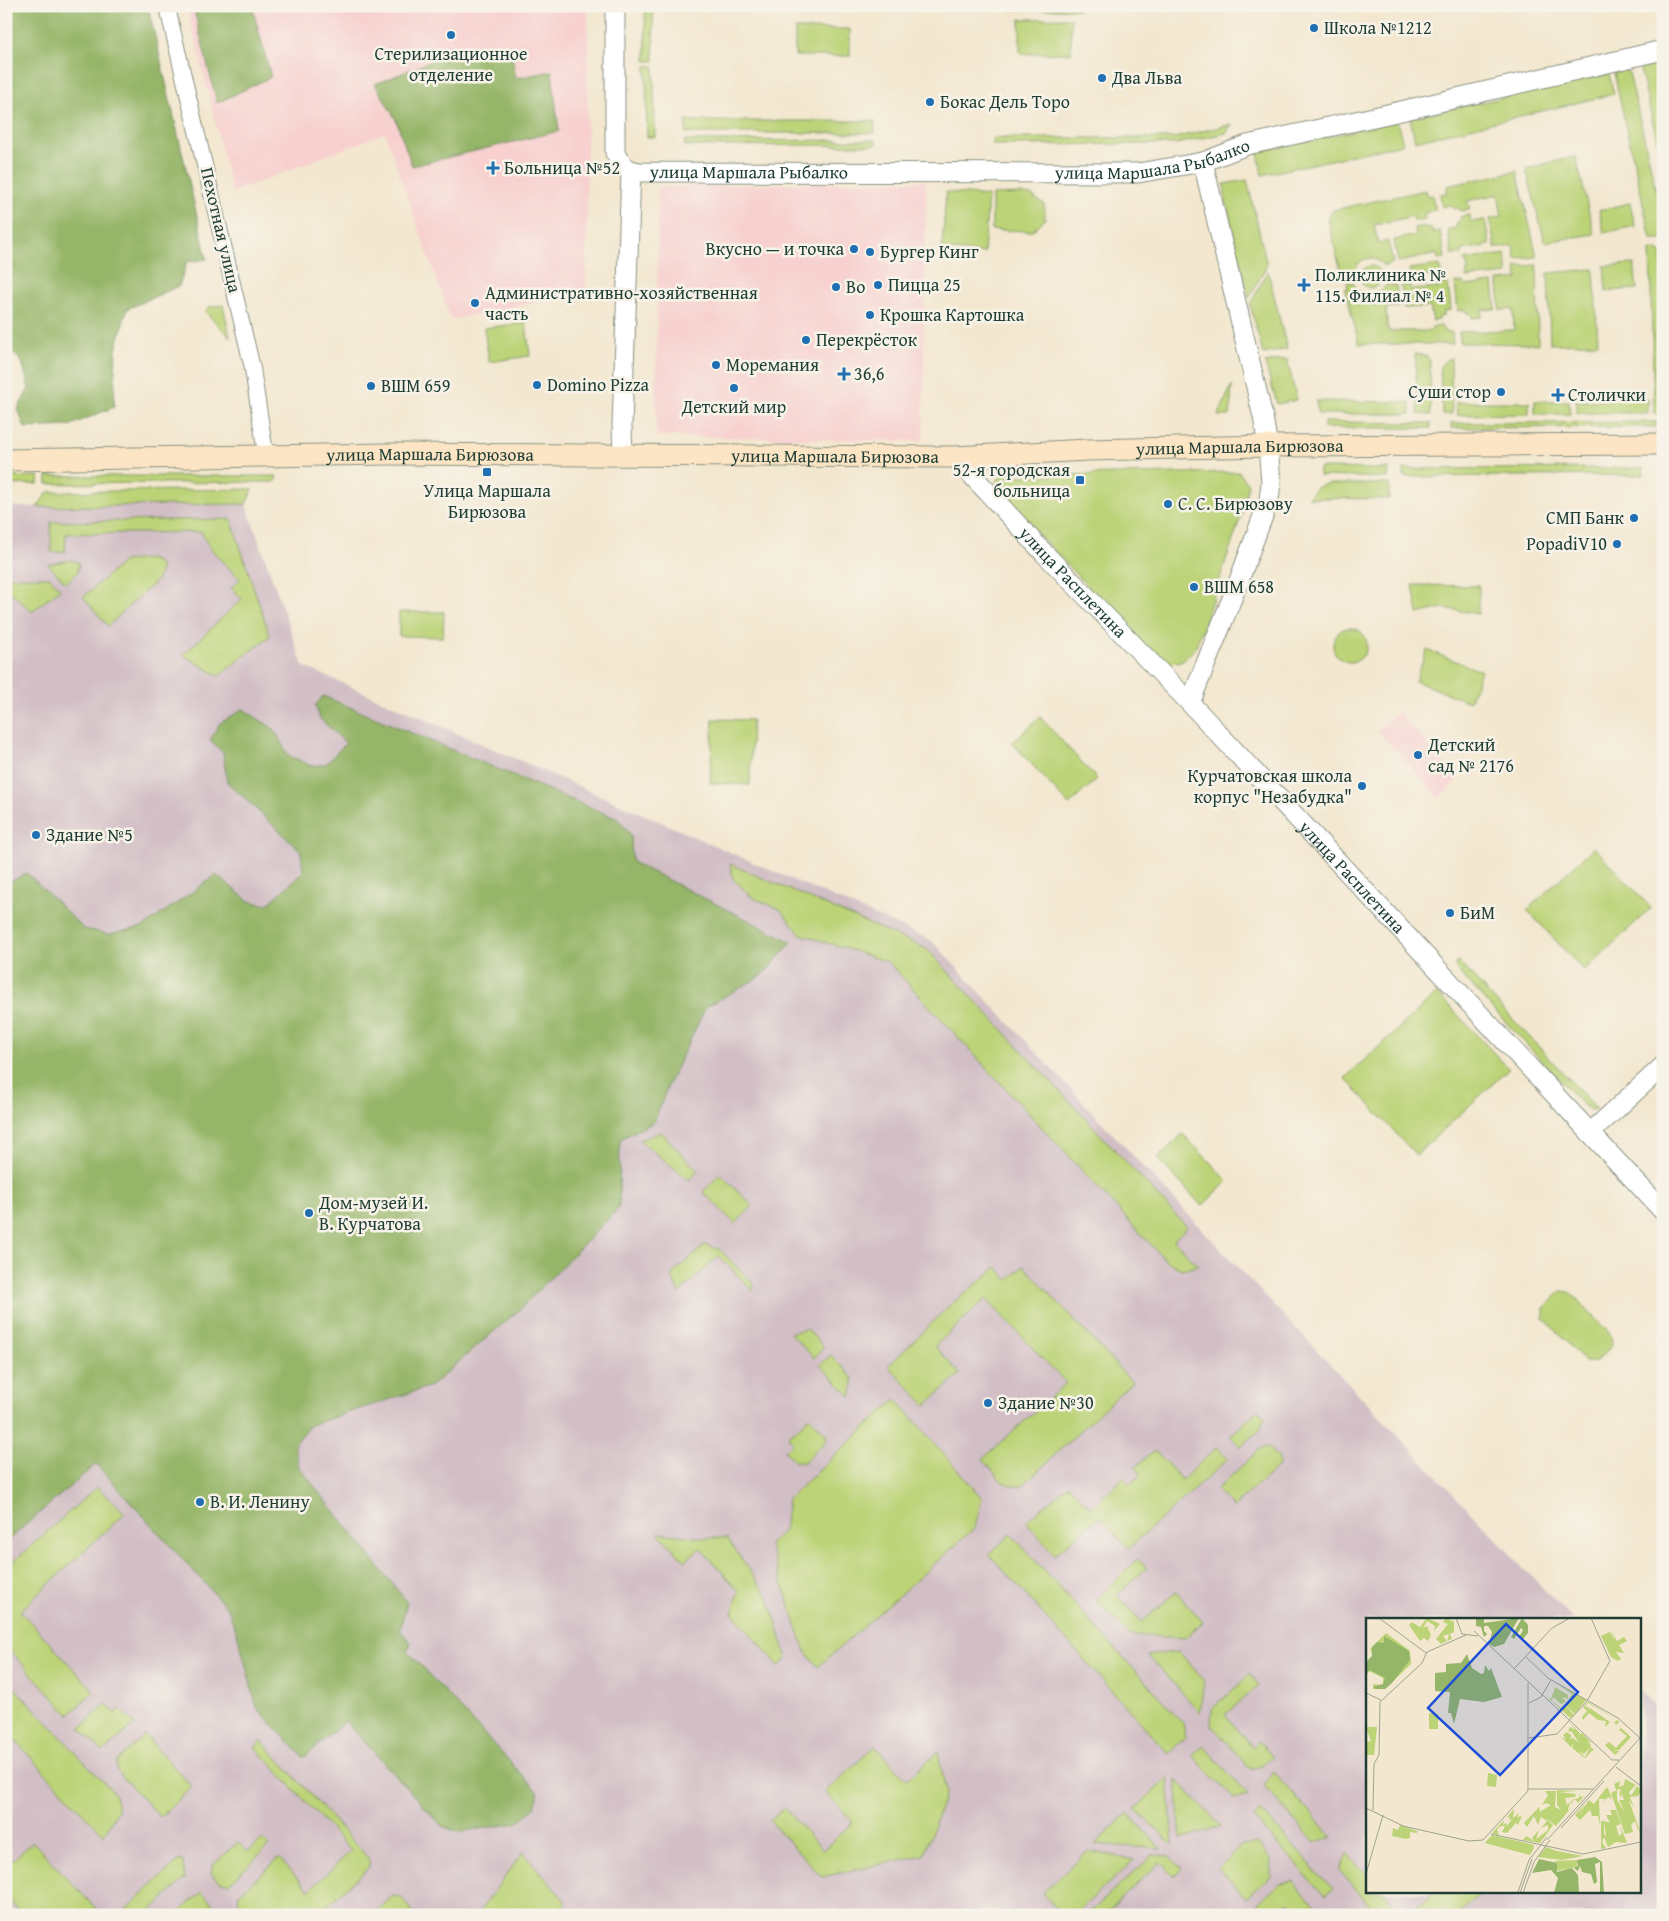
<svg xmlns="http://www.w3.org/2000/svg" width="1669" height="1921" font-family="'Gentium Book Plus',serif">
  <style>
    .built { fill: #f7d0cf }
    .industrial { fill: #d2bec5 }
    .green { fill: #bcd377; stroke: #6e8856 }
    .forest { fill: #95b568; stroke: #5a794e }
    .lines { fill: none; stroke-linecap: round; stroke-linejoin: round }
    .minor-casing { stroke: #899282; stroke-width: 17 }
    .tertiary-casing { stroke: #899282; stroke-width: 21 }
    .secondary-casing { stroke: #899282; stroke-width: 23 }
    .minor { stroke: #fff; stroke-width: 15 }
    .tertiary { stroke: #fff; stroke-width: 19 }
    .secondary { stroke: #fce5c4; stroke-width: 21 }
    .poi-dot { fill: #1f6fb2; stroke: #f7f3e8; stroke-width: 2 }
    .labels { text-anchor: middle; stroke-width: 5; stroke-linejoin: round; paint-order: stroke }
    .poi-label { font-size: 18px; fill: #1f3d34; stroke: #f7f3e8; text-anchor: start }
    .street-label { font-size: 18px; fill: #1f3d34; stroke: #f7f3e8 }
    .inset-road { fill: none; stroke: #9ea391; stroke-width: 1 }
    .view { fill: #1d4ed8; fill-opacity: 0.15; stroke: #1d4ed8; stroke-width: 2.5 }
    .inset-edge { fill: none; stroke: #1f3d34; stroke-width: 2.5 }
  </style>
  <rect width="100%" height="100%" fill="#f7f3e8"/>
  <filter id="ink" filterUnits="userSpaceOnUse"><feTurbulence type="fractalNoise" baseFrequency=".02" numOctaves="2"/><feDisplacementMap in="SourceGraphic" scale="10" xChannelSelector="R" yChannelSelector="G"/><feConvolveMatrix kernelMatrix="1 2 1 2 8 2 1 2 1" color-interpolation-filters="sRGB"/></filter>
  <filter id="wash" filterUnits="userSpaceOnUse"><feTurbulence type="fractalNoise" baseFrequency=".0096" numOctaves="4" result="noise"/><feDisplacementMap in="SourceGraphic" scale="20" xChannelSelector="R" yChannelSelector="G"/><feGaussianBlur stdDeviation="1.12" result="paint"/><feColorMatrix in="noise" values="0 0 0 0 0 0 0 0 0 0 0 0 0 0 0 0 0 1.4 0 .05"/><feComposite in="paint" operator="in"/></filter>
  <g filter="url(#wash)">
    <rect width="100%" height="100%" fill="#f3e7cf"/>
    <!-- built -->
    <path class="built" d="M187,6H588L586,291L451,320L385,133L232,192Z
      M713,6H832V8H713Z
      M926,181L923,441L656,436L658,187Z
      M1398,712L1459,779L1439,798L1377,730Z"/>
    <!-- industrial -->
    <path class="industrial" d="M246,504L303,666L931,940L1245,1275L1573,1620H1368V1892H1640V1690L1663,1714V1915H6V507Z"/>
    <!-- green -->
    <path class="green" d="M645,6H653L654,61H646Z
      M1009,6H1080V9L1009,10Z
      M1071,18V53L1020,54V19Z
      M795,29H850V56H795Z
      M1663,63V149L1658,145L1640,68Z
      M646,66H654L655,137H647Z
      M1625,70L1629,73L1661,211L1663,239H1651L1614,73Z
      M1609,74L1614,94L1415,141L1410,118Z
      M686,121H875V133H686Z
      M1397,121L1403,144L1262,175L1258,152Z
      M1232,124L1226,133L1176,144L993,145V138H1174Z
      M876,140V145L685,146L684,141Z
      M1576,156L1594,234L1545,242L1526,169Z
      M1517,171L1537,257L1516,259L1513,246L1495,248L1490,219L1502,216L1498,194L1467,201L1470,209L1460,211L1459,208L1454,209L1452,205L1442,207L1440,194L1447,193V186Z
      M1247,180L1267,265L1249,298L1225,197L1224,184Z
      M1426,190L1428,196L1432,195L1435,209L1424,214L1425,219L1414,221L1413,216L1374,225L1378,243L1388,241L1393,263L1384,266C1371,252 1356,259 1353,276L1346,278V272L1341,273L1328,219L1333,210Z
      M946,192L988,196L984,253L942,249Z
      M1021,194L1031,195L1044,204L1045,219L1032,231L992,230V195Z
      M1630,203L1635,226L1604,233L1599,210Z
      M1469,215L1471,222L1485,220L1490,245L1462,250V254L1452,255L1448,229L1456,228L1457,222L1461,221L1460,217Z
      M1425,226L1426,229L1431,228L1432,232L1440,231L1445,258L1438,259L1437,254L1398,262L1394,240L1416,235L1415,228Z
      M1657,250L1662,253L1663,411L1660,414L1654,413L1650,251Z
      M1505,254L1508,274L1466,278L1468,266L1464,260Z
      M1634,264L1637,289L1606,291L1604,266Z
      M1440,265L1441,275L1411,277L1409,269Z
      M1537,265L1538,344L1460,343L1459,332L1514,330L1513,309L1500,310L1498,281L1518,279L1516,267Z
      M1360 277a11 11 0 1 1 22 0a11 11 0 1 1-22 0Z
      M1594,269L1598,343L1550,344L1548,273Z
      M1268,271L1287,349L1263,354L1250,304Z
      M1347,282H1353C1358,299 1377,298 1386,285H1396L1399,307L1386,308L1388,331H1431L1432,327L1441,326L1445,332H1452L1453,344H1359L1345,289L1348,288Z
      M1448,283L1451,310L1444,311V316L1439,317V320L1433,321L1430,307L1404,308L1401,286L1410,285L1411,290L1439,288V284Z
      M1455,283H1464L1465,286L1493,283L1496,309L1482,310V317L1472,318L1471,314L1467,313L1465,310L1458,311Z
      M223,305L230,337L205,312L209,307Z
      M526,323L530,356L489,362L484,328Z
      M1415,354L1427,356L1430,361L1431,415L1418,414Z
      M1451,358L1452,414H1442L1440,366L1446,360Z
      M1287,359L1297,400L1277,404L1265,363Z
      M1232,385L1230,416H1218Z
      M1648,400V413H1577L1576,401Z
      M1316,401L1410,402L1411,414H1318Z
      M1535,401H1569L1570,414H1535Z
      M1456,402H1529V414L1457,415Z
      M1324,422L1431,423V428H1324Z
      M1660,422L1663,425L1661,427L1451,428V423Z
      M1319,468L1389,469L1388,478L1319,476Z
      M1643,468L1644,475L1404,477V469Z
      M1239,472L1248,484L1244,508L1196,647C1184,663 1173,667 1155,658L1000,494L996,483L1001,476Z
      M39,476L38,484L6,485V477Z
      M47,476H277L275,482L47,484Z
      M1327,484H1389V499L1309,498C1313,488 1317,486 1327,484Z
      M253,489L246,504L37,507L48,492Z
      M231,519L270,636L219,676L183,655L242,599L231,588L240,579C229,568 205,547 202,532L66,534L65,552H51V522Z
      M149,559L159,563L161,570L157,580L108,626L83,597L124,561Z
      M71,560L79,563L77,573L66,583L48,564Z
      M6,577H50L60,589L32,612L10,591L6,594Z
      M1413,585L1479,586L1478,614L1443,608L1418,614Z
      M399,612H444L443,637L399,636Z
      M1333 645a17 17 0 1 1 34 0a17 17 0 1 1-34 0Z
      M1427,650L1481,671L1469,702L1415,681Z
      M1040,717L1097,779L1069,805L1012,743Z
      M713,719L752,720L750,785L710,783Z
      M1594,847L1651,908L1584,971L1527,910Z
      M730,864L927,949L1187,1227L1174,1240L1198,1266L1181,1269L1166,1261L888,962L800,934L780,909L753,898L733,879Z
      M1459,962L1597,1109L1590,1110L1581,1103L1457,970L1456,964Z
      M1437,993L1509,1069L1416,1155L1345,1078Z
      M661,1132L698,1171L689,1180L639,1140Z
      M1183,1134L1228,1181L1202,1206L1157,1158Z
      M720,1174L753,1206L735,1224L703,1192Z
      M705,1245L719,1249L754,1284L753,1291L719,1256L679,1293L671,1275Z
      M1024,1266L1132,1382L1023,1485H1010L1002,1482L983,1459L1066,1383L986,1299L935,1346L960,1374L926,1405L888,1366L948,1307L997,1267L1008,1280Z
      M1561,1291L1570,1292L1611,1335L1612,1346L1595,1362H1585L1544,1318V1308Z
      M807,1329L824,1347L814,1358L790,1333Z
      M831,1355L853,1378L852,1395L851,1397L820,1365Z
      M896,1399L982,1498L975,1528L818,1667L804,1649L769,1544L784,1531L788,1499Z
      M1258,1410L1265,1418L1259,1431L1241,1447L1230,1436Z
      M810,1417L826,1434V1441L803,1463L794,1461L785,1451L793,1443L788,1437Z
      M1217,1447L1228,1459L1129,1548L1098,1517L1055,1555L1026,1521L1069,1485L1090,1508L1124,1478L1130,1484L1141,1474L1135,1467L1155,1450L1182,1480Z
      M1267,1447L1279,1458V1466L1233,1507L1216,1490L1260,1449Z
      M97,1487L125,1513L20,1611L94,1691L69,1715L6,1646V1568Z
      M658,1533L704,1538H727L769,1598L787,1659L779,1666L732,1613L739,1591L700,1548L685,1561Z
      M1011,1534L1183,1723L1186,1737L1168,1753L989,1554Z
      M1137,1559L1147,1568L1117,1595L1142,1622L1176,1592L1203,1622L1185,1638L1129,1635L1096,1600Z
      M1179,1652L1204,1680L1200,1712L1147,1655Z
      M1250,1674L1259,1685L1225,1715L1253,1747L1259,1741L1273,1756L1262,1766L1250,1769L1211,1725L1212,1709Z
      M6,1679L115,1794L118,1810L104,1835L6,1731Z
      M106,1704L115,1713L120,1709L135,1724L103,1752L80,1728Z
      M145,1735L192,1787L160,1817L117,1771V1761Z
      M262,1741L369,1859V1867L317,1915H250L238,1901L239,1894L279,1858L309,1890L351,1851L255,1747Z
      M1203,1745L1249,1796L1234,1799L1192,1755Z
      M875,1746L907,1780L938,1752L946,1792L924,1855L822,1877L770,1821L784,1808L823,1850L853,1822L825,1792Z
      M1274,1772L1281,1780L1332,1836L1315,1843L1264,1786Z
      M1168,1777L1173,1845L1135,1809Z
      M1176,1779L1221,1826L1181,1839Z
      M1261,1811L1333,1889L1325,1896L1253,1818Z
      M1128,1813L1162,1849L1095,1844Z
      M262,1839L269,1846L229,1884L218,1881L211,1873L213,1865L238,1842L248,1852Z
      M33,1842L102,1915H23L6,1897V1863L8,1864Z
      M1257,1843L1272,1860L1271,1877L1246,1898L1218,1868L1242,1845Z
      M1088,1851L1134,1860L1076,1913L1063,1915L1042,1893Z
      M523,1852L566,1902L554,1915H477Z
      M1348,1854L1368,1876V1892H1383L1403,1915H1378L1339,1870Z
      M1153,1855L1169,1856L1182,1868L1174,1876L1160,1862L1104,1915H1087Z
      M179,1860L183,1862L185,1879L146,1915H120Z
      M1294,1882L1320,1910L1318,1915H1301L1289,1902L1275,1914L1266,1915L1257,1905L1279,1884Z
      M202,1892L223,1915H176Z
      M1433,1892H1478L1480,1894L1458,1915H1408Z
      M392,1896L401,1897L415,1915H374Z"/>
    <!-- forest -->
    <path class="forest" d="M6,6H148L207,259L187,262L179,286L127,309L116,349L114,407L69,426L25,428L18,409L29,388L22,362L6,345Z
      M193,6H252L271,77L217,103Z
      M510,45L516,78L552,71L559,131L412,166L396,120L375,84L432,61Z
      M323,696L618,819L631,835L632,862L792,942L763,975L706,1007L669,1083L654,1122L620,1139L619,1208L521,1308L431,1386L310,1425L294,1445L299,1467L407,1602L400,1630L411,1643L407,1651L539,1793L535,1807L517,1823L458,1832L442,1826L345,1721L304,1758L257,1708L238,1636L228,1609L96,1464L6,1542V884L27,873L84,929L109,934L143,927L216,875L249,901L267,905L303,872L301,851L227,782L223,753L210,740L220,723L243,709L274,729L288,755L311,766L326,764L346,743L320,719L315,706Z"/>
  </g>
  <g filter="url(#ink)">
    <g class="lines">
      <!-- minor casing -->
      <g class="minor-casing">
        <path id="minor" d="M167,6L252,366L266,456"/>
      </g>
      <!-- tertiary casing -->
      <g class="tertiary-casing">
        <g id="tertiary">
          <path id="s1" d="M615,6V153C621,165 627,171 641,172L1138,173L1203,162L1247,145L1401,111L1663,50"/>
          <path d="M623,456L622,426L631,171"/>
          <path id="s2" d="M955,457L1045,554L1190,703L1663,1211"/>
          <path d="M1190,703L1235,591L1269,500L1271,483L1268,446L1263,417L1203,162"/>
          <path d="M1590,1133L1663,1066"/>
        </g>
      </g>
      <!-- secondary casing -->
      <g class="secondary-casing">
        <g id="secondary">
          <path id="s3" d="M6,460L388,454L955,457L1088,450L1268,446L1663,444"/>
        </g>
      </g>
      <!-- minor -->
      <use href="#minor" class="minor"/>
      <!-- tertiary -->
      <use href="#tertiary" class="tertiary"/>
      <!-- secondary -->
      <use href="#secondary" class="secondary"/>
    </g>
  </g>
  <!-- markers -->
  <g class="poi-dot">
    <circle cx="1314" cy="28" r="5"/>
    <circle cx="451" cy="35" r="5"/>
    <circle cx="1102" cy="78" r="5"/>
    <circle cx="930" cy="102" r="5"/>
    <path d="M490.5 160.5h5v5h5v5h-5v5h-5v-5h-5v-5h5z"/>
    <circle cx="854" cy="249" r="5"/>
    <circle cx="870" cy="252" r="5"/>
    <circle cx="878" cy="285" r="5"/>
    <path d="M1301.5 277.5h5v5h5v5h-5v5h-5v-5h-5v-5h5z"/>
    <circle cx="836" cy="287" r="5"/>
    <circle cx="475" cy="303" r="5"/>
    <circle cx="870" cy="315" r="5"/>
    <circle cx="806" cy="340" r="5"/>
    <circle cx="716" cy="365" r="5"/>
    <path d="M841.5 366.5h5v5h5v5h-5v5h-5v-5h-5v-5h5z"/>
    <circle cx="537" cy="385" r="5"/>
    <circle cx="371" cy="386" r="5"/>
    <circle cx="734" cy="388" r="5"/>
    <circle cx="1501" cy="392" r="5"/>
    <path d="M1555.5 387.5h5v5h5v5h-5v5h-5v-5h-5v-5h5z"/>
    <rect x="482" y="467" width="10" height="10" rx="2.5"/>
    <rect x="1075" y="475" width="10" height="10" rx="2.5"/>
    <circle cx="1168" cy="504" r="5"/>
    <circle cx="1634" cy="518" r="5"/>
    <circle cx="1617" cy="544" r="5"/>
    <circle cx="1194" cy="587" r="5"/>
    <circle cx="1418" cy="755" r="5"/>
    <circle cx="1362" cy="786" r="5"/>
    <circle cx="36" cy="835" r="5"/>
    <circle cx="1450" cy="913" r="5"/>
    <circle cx="309" cy="1213" r="5"/>
    <circle cx="988" cy="1403" r="5"/>
    <circle cx="200" cy="1502" r="5"/>
  </g>
  <g class="labels">
    <!-- poi labels -->
    <g class="poi-label">
      <text x="1324" y="34">Школа №1212</text>
      <text x="451" y="60" text-anchor="middle">Стерилизационное<tspan x="451" dy="21">отделение</tspan></text>
      <text x="1112" y="84">Два Льва</text>
      <text x="940" y="108">Бокас Дель Торо</text>
      <text x="504" y="174">Больница №52</text>
      <text x="844" y="255" text-anchor="end">Вкусно — и точка</text>
      <text x="880" y="258">Бургер Кинг</text>
      <text x="1315" y="281">Поликлиника №<tspan x="1315" dy="21">115. Филиал № 4</tspan></text>
      <text x="888" y="291">Пицца 25</text>
      <text x="846" y="293">Bo</text>
      <text x="485" y="299">Административно-хозяйственная<tspan x="485" dy="21">часть</tspan></text>
      <text x="880" y="321">Крошка Картошка</text>
      <text x="816" y="346">Перекрёсток</text>
      <text x="726" y="371">Моремания</text>
      <text x="854" y="380">36,6</text>
      <text x="547" y="391">Domino Pizza</text>
      <text x="381" y="392">BШМ 659</text>
      <text x="1491" y="398" text-anchor="end">Суши стор</text>
      <text x="1568" y="401">Столички</text>
      <text x="734" y="413" text-anchor="middle">Детский мир</text>
      <text x="1070" y="476" text-anchor="end">52-я городская<tspan x="1070" dy="21">больница</tspan></text>
      <text x="487" y="497" text-anchor="middle">Улица Маршала<tspan x="487" dy="21">Бирюзова</tspan></text>
      <text x="1178" y="510">С. С. Бирюзову</text>
      <text x="1624" y="524" text-anchor="end">СМП Банк</text>
      <text x="1607" y="550" text-anchor="end">PopadiV10</text>
      <text x="1204" y="593">ВШM 658</text>
      <text x="1428" y="751">Детский<tspan x="1428" dy="21">сад № 2176</tspan></text>
      <text x="1352" y="782" text-anchor="end">Курчатовская школа<tspan x="1352" dy="21">корпус "Незабудка"</tspan></text>
      <text x="46" y="841">Здание №5</text>
      <text x="1460" y="919">БиМ</text>
      <text x="319" y="1209">Дом-музей И.<tspan x="319" dy="21">В. Курчатова</tspan></text>
      <text x="998" y="1409">Здание №30</text>
      <text x="210" y="1508">В. И. Ленину</text>
    </g>
    <!-- street labels -->
    <g class="street-label">
      <text dy="6" stroke="none"><textPath href="#s1" startOffset="694">улица Маршала Рыбалко</textPath></text>
      <text dy="6" stroke="none"><textPath href="#s1" startOffset="289">улица Маршала Рыбалко</textPath></text>
      <text transform="translate(221 230) rotate(77)" y="6">Пехотная улица</text>
      <text dy="6" stroke="none"><textPath href="#s3" startOffset="1234">улица Маршала Бирюзова</textPath></text>
      <text dy="6" stroke="none"><textPath href="#s3" startOffset="424">улица Маршала Бирюзова</textPath></text>
      <text dy="6" stroke="none"><textPath href="#s3" startOffset="829">улица Маршала Бирюзова</textPath></text>
      <text dy="6" stroke="none"><textPath href="#s2" startOffset="172">улица Расплетина</textPath></text>
      <text dy="6" stroke="none"><textPath href="#s2" startOffset="578">улица Расплетина</textPath></text>
    </g>
  </g>
  <!-- overview -->
  <g transform="translate(1366 1618)">
    <rect width="275" height="275" fill="#f3e7cf"/>
    <path d="M61,0L74,6L68,13L69,8L61,3L57,10L61,8L65,17L62,23L58,20L54,23L43,7L46,4L54,9ZM80,0L88,4V14L84,16L86,21L81,23L83,16L77,18L81,23L75,26L70,21L82,6L77,4ZM245,13L251,23L258,19L261,23L253,27L258,35L250,34L255,41L252,43L245,39L235,18L244,14L249,23ZM20,15L44,33L45,46L19,71H7V66L17,67V60L3,53L0,57V44L7,39L4,31ZM188,64L220,82L209,96L199,87L208,97L204,100L180,78L185,81L189,69L202,77V81L196,79L200,84L195,86L187,79L186,83L195,90L201,84L206,76ZM222,84L252,102L253,104L250,107L248,104L252,102L222,85L219,89H223L221,92L224,90L244,104L239,109L240,103L232,102L223,95L217,102L216,99L221,93L217,89ZM63,95L72,96V111H63ZM205,106L214,115L212,117L216,115L227,126L222,123L225,128L218,136L213,133L219,139L224,129L228,131L219,140L206,130L208,125L205,129L194,118L200,122L197,117L201,114L206,118L203,121L207,120L213,125L206,114L202,113L204,109L209,112ZM0,109H11L8,137H0V124L5,123ZM255,110L265,119L253,132L247,133H253L249,137L239,127L243,124L250,130L254,125L261,118L253,112ZM122,155L131,157L130,169L121,168ZM259,161L270,167L263,174L265,178L271,168L275,172L272,178L264,179L268,190L262,180L275,216L272,211L268,213L272,211L269,203L265,207L267,214L259,216L245,175L251,172V182L259,195L253,182H258L255,173L256,180L253,176L255,171L250,172L248,166L254,163L253,169L258,167ZM240,170H242L246,181L242,179L236,185L239,181H233L234,208L232,198H226L224,192L214,202L209,197L219,186L212,198L223,182L228,186ZM191,172L212,173L192,174L210,176L209,179L199,180L201,187L208,181L213,180V175L214,179L218,178L212,185L209,181L203,187L202,193L210,184L190,208L179,199L187,207L174,225L157,222L160,218L168,223L166,220L173,212L170,221L182,212V207L175,210L181,203L175,199L172,207L168,198L161,209L158,205L173,189L174,194L185,187L180,185L176,187L182,177L179,173H190L189,189L195,192L191,187ZM148,191L147,200L153,195L151,199L156,198L152,207L150,205L141,215L136,214L139,208H135L131,211L133,218L126,215L138,202L137,207L140,205L141,208L146,201L143,202L144,198L140,200ZM244,192H250L255,206L250,208L253,218L256,215L254,207L261,225L250,224L242,229L238,219L236,224L240,230L235,231V203H238V216L240,218L238,203L244,205L240,197H246ZM34,207L51,213V215L44,214V220L40,221L26,218L27,210L32,212ZM126,217L168,227L167,232L164,237L119,225ZM180,229L191,233L217,238L196,242L172,239ZM211,242V249L190,253L191,245L188,243Z" fill="#bcd377"/>
    <path d="M110,0H118V5L153,0L138,26L128,29L123,26L126,14L122,8H118V13L121,16L118,19L115,9L110,8ZM156,0L162,7V15L157,21L153,19L157,12L155,10L148,21L145,19ZM18,18L43,33L44,42L26,65L19,71H10L7,69L17,66L19,60L4,52L0,56V44L6,38V29L11,24L18,25ZM101,36L106,50L115,56L118,55L119,47L123,53L125,50L136,79L118,84L94,81L88,106L85,95H82L84,74L69,73V55L80,54V46L95,45ZM229,239L236,244L238,275H234V244L229,246L231,264L228,266L225,256L216,254L214,248L212,253L208,250L212,248L211,242ZM173,241L191,245V254L206,250L212,257L213,275H188L192,260L185,252L166,255Z" fill="#95b568"/>
    <path class="inset-road" d="M13,0L60,35M90,0L96,16L112,18M108,13L246,142H253M160,39L182,60L252,100L274,120M148,51L186,10L204,0M0,75L15,82M163,85L175,79L185,62M163,120L191,116L221,83L244,43L225,0M250,149L275,168M163,171H227M0,190L37,208L103,223L117,222L162,173V65M7,192L8,146L13,137L14,84L56,45L61,34L100,17M195,210L238,163M125,216L217,236L275,224M181,222L275,119M0,256L17,197M152,274L163,242L181,219M154,275L166,241M157,275L168,244L184,222"/>
    <path class="view" d="M140,6L212,74L134,157L62,90Z"/>
    <rect width="275" height="275" class="inset-edge"/>
  </g>
  <!-- margin -->
  <rect width="1669" height="1921" fill="none" stroke="#f7f3e8" stroke-width="25"/>
</svg>
